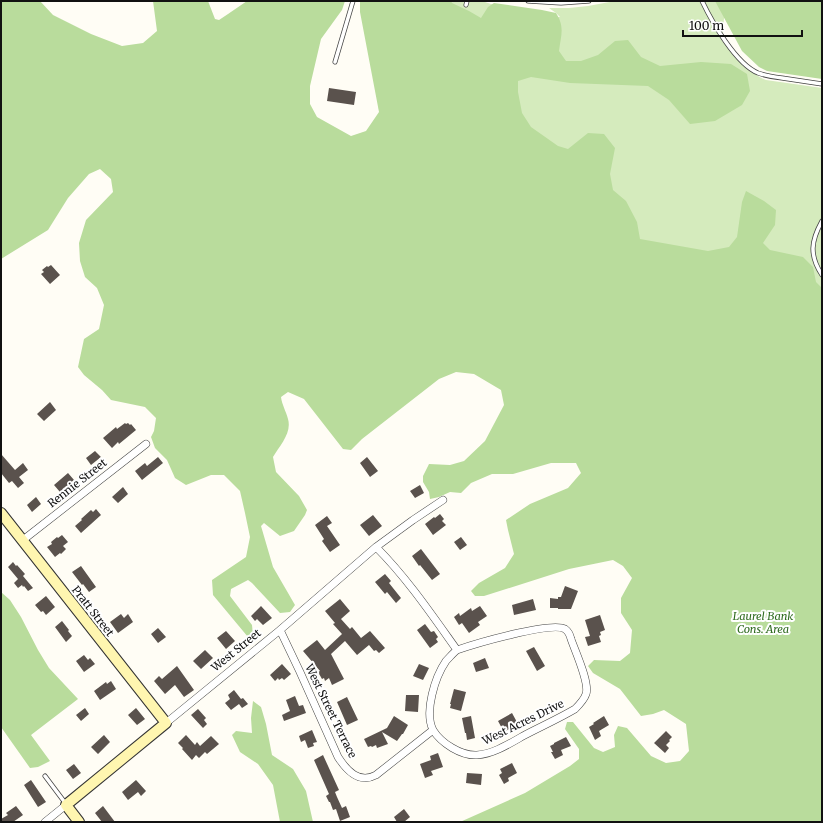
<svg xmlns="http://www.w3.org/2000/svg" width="823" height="823" font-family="Merriweather,serif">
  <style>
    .green { fill: #d5ebbd }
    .forest { fill: #b9dc9c }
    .building { fill: #5a524d }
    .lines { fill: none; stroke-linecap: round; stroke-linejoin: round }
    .lane-casing { stroke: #444; stroke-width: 5 }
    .street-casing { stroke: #444; stroke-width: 8 }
    .secondary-casing { stroke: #333; stroke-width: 12 }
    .lane { stroke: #fff; stroke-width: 3.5 }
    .street { stroke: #fff; stroke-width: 7 }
    .secondary { stroke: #fff6b0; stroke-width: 10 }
    .labels { text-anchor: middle; stroke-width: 4; stroke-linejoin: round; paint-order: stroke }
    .street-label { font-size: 11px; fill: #111; stroke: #fff }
    .park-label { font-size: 11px; font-style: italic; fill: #2f6b1f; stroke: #fff }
  </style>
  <rect width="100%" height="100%" fill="#fffdf5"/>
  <!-- green -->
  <path class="green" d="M363,1H482L503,8L548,17H560L556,13L549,8H569L588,6L615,1H722L725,7L722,41C732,52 753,76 766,80L822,88V822L755,778L698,617L389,178Z"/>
  <!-- forest -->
  <path class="forest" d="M1,1H40L53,15L91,34L122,46L143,43L157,31L153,1H208L215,19L219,20L228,14L247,1H345L342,10L321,39L310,86V104L317,117L351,136L366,131L379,112L360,12V1H451L452,3L469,11L481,18L488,7L494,3L542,10L556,13C565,27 561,35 559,51L566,61H581L598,55L615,41L628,40L641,57L660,66L701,62L731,64L747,74L750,91L742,105L715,121L690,124L669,100L648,86L570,83L531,77L518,81V92L522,113L531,127L558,146L568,149L588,133L604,134L615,148L610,174L613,190L626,201L637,222L640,239L708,251L729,247L737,237L742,202L746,191L764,201L776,210L775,225L763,243L770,250L803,257L813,267L816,282L822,288V822H460L525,793L570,766L579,759V749L565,729L567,722H573L594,748L603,752L615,747L614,735L618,726L627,728L651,756L666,763L680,761L689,751L686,724L664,710L653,714L641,716L620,689L593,673L588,666L594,660L620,661L630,653L632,630L621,613V598L632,578L623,566L613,560L569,569L484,596H475L471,591L479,583L505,568L514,554L508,530L506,520L530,504L568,488L581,473L576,463H551L513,474H492L471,483L461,493L450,492L439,497L430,499L429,492L423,482V476L429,464L450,465L464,461L485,441L504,405L501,390L474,374L456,372L439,379L362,439L351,450L343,449L304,399L288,392L281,397C282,405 286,411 288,419C292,433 280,445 273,457L276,472L299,496L307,510L305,515L294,531L280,536L264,523L261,526L273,567L295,605L290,612L280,613L252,583L248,580L231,589L230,596L252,625L253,636L248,637L213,595L212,580L246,557L250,537L245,513L240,491L224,475H211L186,485L175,478L167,460L155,448L151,437L154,431L156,418L145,407L111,400L102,390L84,375L78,367L84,339L99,329L104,305L97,288L85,277L80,261L79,243L86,220L113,192L111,179L100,169L89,174L68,198L48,230L1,259Z
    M715,1H822V79L767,71L759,67L742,51Z
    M1,592L10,600L21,617L38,650L49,668L78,699L31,735L50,761L38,767L30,768L1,727Z
    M253,701L261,707L266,724L272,755L293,769L306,791L313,822H280L273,785L258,764L240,752L232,735L236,731L252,733L251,718Z"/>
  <!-- building -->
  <path class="building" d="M329,88L356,92L354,105L327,101Z
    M51,265L60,275L50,284L41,274L44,272L42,270L47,266L48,267Z
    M50,402L56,410L44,421L37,414Z
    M125,423L126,424L128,423L130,425L131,424L136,430L119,444L118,442L112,448L103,438L116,427L117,429Z
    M95,451L101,457L91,465L86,458Z
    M1,454L15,470L23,463L28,470L19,477L24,483L18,488L12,481L9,483L1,473Z
    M158,457L163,463L142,480L135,471L145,463L147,466Z
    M367,457L378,471L370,477L360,463Z
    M68,473L74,480L60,492L54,485Z
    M420,485L424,493L415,498L410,491Z
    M123,487L128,494L118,503L112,497Z
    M36,497L41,504L32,512L27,505Z
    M96,509L101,515L81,533L75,526L82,520L81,519L91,510L93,512Z
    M440,514L444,519L442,521L446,525L433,535L425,524L434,517L435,518Z
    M373,515L382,526L369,536L360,525Z
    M327,516L332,523L327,526L340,545L330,552L322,541L324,539L315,525Z
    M62,535L68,542L63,546L66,549L61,554L60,553L55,557L47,547L52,544L51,542L57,537L58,538Z
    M461,537L467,545L460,550L454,542Z
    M421,549L440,574L432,580L420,565L419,566L412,556Z
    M13,562L16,566L17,565L25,574L23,576L33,588L28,591L24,586L23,587L22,585L18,588L14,583L18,579L8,567Z
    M81,566L96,587L89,592L83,584L82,585L72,572Z
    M385,574L391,581L389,583L401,598L396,603L387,592L385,594L375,582Z
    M565,586L578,591L571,609H558V608H550V598L558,599V597H561Z
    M46,596L55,607L46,615L43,611L41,612L35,605Z
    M340,599L350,611L341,619L350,629L352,627L361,638L370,631L385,648L379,653L376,650L374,651L369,645L357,655L345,641L331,654L344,679L332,685L329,678L325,681L324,678L322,679L318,672L320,671L303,651L317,640L325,650L342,634L333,624L335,623L325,611Z
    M533,599L536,610L514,615L512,605Z
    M261,606L272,618L263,625L257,619L255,621L251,616Z
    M480,606L487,616L478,622L480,625L469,633L462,623L459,625L454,617L459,613L460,616L471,608L472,611Z
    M121,614L124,618L128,614L133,622L118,633L110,622Z
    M600,615L605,630L600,632L601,635L599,636L601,642L588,646L585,637L590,636L585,620Z
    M62,621L69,630L68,631L72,636L66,642L55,627Z
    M425,624L431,632L434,631L438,637L436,639L438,642L430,648L417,630Z
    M158,628L166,637L158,643L151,634Z
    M226,631L235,641L226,649L217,638Z
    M534,647L545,666L537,671L526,651Z
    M205,650L213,658L201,669L193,661Z
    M84,655L88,660L90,658L95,664L84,672L76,661Z
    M485,658L489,668L476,672L473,663Z
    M282,664L291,674L284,680L282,678L279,680L278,678L275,681L270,675Z
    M419,664L429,668L423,680L413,676Z
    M177,666L194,690L184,697L175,685L165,694L154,681L159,676L162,679Z
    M111,681L116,689L100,700L94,691L106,682L107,684Z
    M454,689L466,692L461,711L450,708L451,704H450Z
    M234,690L241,699L243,698L248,704L242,708L239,704L231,710L225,703L230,699L228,695Z
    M406,695H419L418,712L405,711Z
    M295,696L299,706L303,705L306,713L284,721L282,715L290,711L286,700Z
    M347,697L358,720L347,725L337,702Z
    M85,708L89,714L81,721L76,715Z
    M136,708L145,719L137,725L128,715Z
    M198,709L206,718L204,720L207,724L203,728L191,715Z
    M512,713L518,724L504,732L498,721Z
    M394,716L408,725L403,734H402L397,741L382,732L388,744L377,748L376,745L372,747L371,746L368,747L364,739L387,728Z
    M471,716L475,738L467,740L466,733H465L462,718Z
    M604,716L609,725L599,731L601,736L595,740L589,727L594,724L593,723Z
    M312,730L317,742L313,743L314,746L308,748L305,740L301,742L299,736Z
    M666,731L672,737L669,740L670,741L666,745L669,748L665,753L654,743Z
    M104,735L110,742L98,754L91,747Z
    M186,735L195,745L197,742L200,746L211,736L219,744L207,754L205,752L199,758L196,755L192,760L182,749L183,748L178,743Z
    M566,737L571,746L561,750L563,755L555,759L551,752H553L550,746L554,744V743Z
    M438,753L443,767L431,771L433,775L425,778L420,764L431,760L430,756Z
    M323,755L339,790L335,792L337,797L342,808L346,806L350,817L340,821L336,809L333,810L330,802H329L326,796L329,794L314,760Z
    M512,763L517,773L508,778L509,781L504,784L499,775L502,773L500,769Z
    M74,764L81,773L73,779L66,770Z
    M467,773L482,774L481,785L466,783Z
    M31,780L46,802L38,807L24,785Z
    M136,780L146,791L141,796L138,792L128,800L122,792Z
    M16,806L23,815L13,822H1V819L8,815L6,813Z
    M103,806L115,822H102L95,813Z
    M404,809L410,817L404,822H397L394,817Z"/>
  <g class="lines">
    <!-- lane casing -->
    <g class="lane-casing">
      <path id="lane" d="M528,1L561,3L589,1
        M702,1C712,22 736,64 758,73C766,76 774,77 782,78C796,80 809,82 822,84
        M466,5L467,1
        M335,62L353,1
        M822,221C811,241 809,255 822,275
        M45,776L66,804"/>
    </g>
    <!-- street casing -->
    <g class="street-casing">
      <path id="street" d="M23,540L146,444
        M280,630L300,672L338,757C347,771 359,784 376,775L433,730C424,712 435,677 446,661C450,657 453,653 457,650C432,615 407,578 376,547
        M166,723L280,630L376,547L413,520L443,500
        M433,730C441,743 461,756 477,755C493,754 509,744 523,736C540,727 558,719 575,709C580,704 584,700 586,694C590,683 575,651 571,639C570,635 568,631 565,629C552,621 474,644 457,650
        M45,822L66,805"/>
    </g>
    <!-- secondary casing -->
    <g class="secondary-casing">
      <path id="secondary" d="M1,513L166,723L66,805L79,822"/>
    </g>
    <!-- lane -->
    <use href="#lane" class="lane"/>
    <!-- street -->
    <use href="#street" class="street"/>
    <!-- secondary -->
    <use href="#secondary" class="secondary"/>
  </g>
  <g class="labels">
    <!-- street labels -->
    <g class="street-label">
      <text transform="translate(77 483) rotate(-38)" y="4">Rennie Street</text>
      <text transform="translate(93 611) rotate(52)" y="4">Pratt Street</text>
      <text transform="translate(236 650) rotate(-39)" y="4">West Street</text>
      <text transform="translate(331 711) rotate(64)" y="4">West Street Terrace</text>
      <text transform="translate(523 722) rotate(-26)" y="4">West Acres Drive</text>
    </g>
    <!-- park labels -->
    <g class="park-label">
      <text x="763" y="620">Laurel Bank<tspan x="763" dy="13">Cons. Area</tspan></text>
    </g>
  </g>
  <!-- border -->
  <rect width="823" height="823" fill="none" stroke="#111111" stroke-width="4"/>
  <!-- scale -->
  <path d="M683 30v6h119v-6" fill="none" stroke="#111111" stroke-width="2"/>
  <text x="689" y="30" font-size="12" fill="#111111" stroke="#ffffff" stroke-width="3" paint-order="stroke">100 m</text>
</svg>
